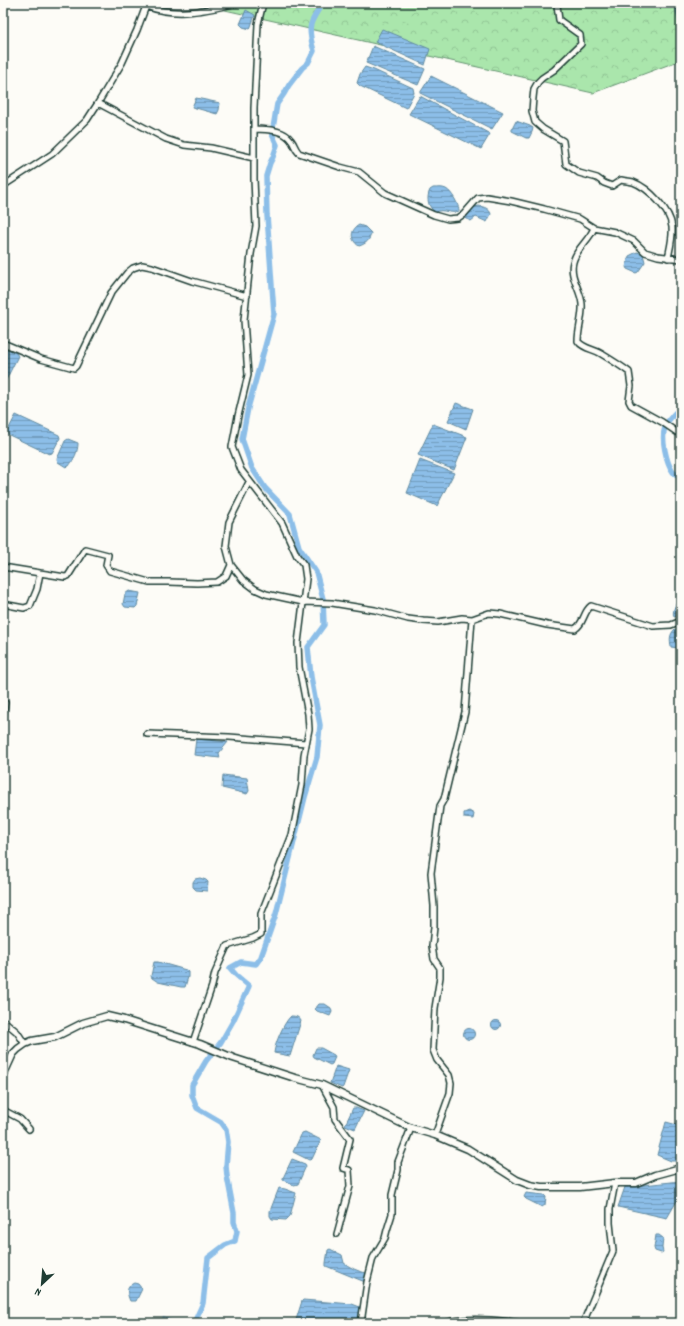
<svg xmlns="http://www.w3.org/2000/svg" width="684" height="1326" font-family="Dekko,sans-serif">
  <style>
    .forest { fill: url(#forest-crowns); stroke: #649270 }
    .water { fill: url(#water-rules); stroke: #608aa0 }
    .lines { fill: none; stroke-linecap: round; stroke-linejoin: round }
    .stream { stroke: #608aa0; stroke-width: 1.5 }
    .canal { stroke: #8cbee8; stroke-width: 5.5 }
    .minor-casing { stroke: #1f3d34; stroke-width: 8 }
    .tertiary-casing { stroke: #1f3d34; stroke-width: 9 }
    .minor { stroke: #fdfcf7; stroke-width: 5 }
    .tertiary { stroke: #fdfcf7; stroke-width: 6 }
  </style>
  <defs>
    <pattern id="forest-crowns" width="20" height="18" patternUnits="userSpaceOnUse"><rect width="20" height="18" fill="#aae6ac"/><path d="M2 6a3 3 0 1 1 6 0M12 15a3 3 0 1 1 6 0" fill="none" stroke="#92c695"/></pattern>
    <pattern id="water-rules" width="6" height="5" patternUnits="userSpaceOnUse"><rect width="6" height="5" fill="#8cbee8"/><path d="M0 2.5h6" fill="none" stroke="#729cbd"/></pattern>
  </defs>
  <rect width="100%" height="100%" fill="#fdfcf7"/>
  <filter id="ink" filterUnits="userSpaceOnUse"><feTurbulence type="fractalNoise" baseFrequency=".025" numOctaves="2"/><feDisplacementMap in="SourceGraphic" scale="8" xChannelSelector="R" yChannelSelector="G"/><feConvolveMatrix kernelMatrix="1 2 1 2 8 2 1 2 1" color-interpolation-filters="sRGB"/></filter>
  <g filter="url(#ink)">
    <!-- forest -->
    <path class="forest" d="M194,3H681V60L593,93Z"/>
    <!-- water -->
    <path class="water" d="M246,10L255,15L250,29L243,27L240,24Z
      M382,29L430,49L425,65L375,42Z
      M373,46L425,69L418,85L366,63Z
      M365,67L374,70L413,88L414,93L406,108L360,86L357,83L360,74Z
      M431,76L503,112L492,129L420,93Z
      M420,96L490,134L481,149L409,114Z
      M196,98L220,103L219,110L217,114L192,107Z
      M516,121L530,126L533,128L532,132L529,138H526L512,131V129Z
      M433,188C438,188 442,187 446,189C452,192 459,205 459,211C451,215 443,208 435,212C428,207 426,198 430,190Z
      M479,206C484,207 489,208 491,214L487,222L476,217L471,221L464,218L474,207Z
      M359,225L365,227L371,233C370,240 366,244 359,246C350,240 350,230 359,225Z
      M637,252L643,254L645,262L638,272L636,273L627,269L626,267L629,256Z
      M3,347L16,353L18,356L3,386Z
      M456,403L473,409L466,429L448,421Z
      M16,415L59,435L60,438L52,453L49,454L9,435L7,432Z
      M433,424L467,437L454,470L418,455Z
      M68,439L78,443C78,452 74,459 69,466L66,467L58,462L57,459L65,441Z
      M420,460L454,473L437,506L407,493Z
      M129,591L140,593L137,606L135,608L125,607L123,604L125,594Z
      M678,601H681V615L674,617C672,612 675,605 678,601Z
      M675,629L681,632V643L678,648L671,647C670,639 669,635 675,629Z
      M196,739L228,742L219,753L220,758L194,755Z
      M223,775L247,778L249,791L247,794L222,788Z
      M469,811L474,814L473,819L464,818V813Z
      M200,878L206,880L208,882L207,891L196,890L193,887V882L195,879Z
      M154,962H158L186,970L188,972V977L185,987H181L158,982L152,978L151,976Z
      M319,1004H325L331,1008L332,1012L330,1016L317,1011L315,1009Z
      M291,1016C296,1016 299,1017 301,1021L290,1056L274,1053C275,1043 284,1022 291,1016Z
      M491.5 1025a4.5 4.5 0 1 1 9 0a4.5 4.5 0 1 1-9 0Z
      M463.5 1034a5.5 5.5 0 1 1 11 0a5.5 5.5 0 1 1-11 0Z
      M316,1048H321L334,1055L335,1057L332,1064L330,1065L314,1057L313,1055Z
      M336,1066L349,1070L343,1087L342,1088L330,1083Z
      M353,1108H356L364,1111L355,1129L345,1125Z
      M666,1122L681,1126V1151L677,1161H671L657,1155Z
      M305,1132L321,1140L312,1159L309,1160L293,1152L302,1133Z
      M292,1159L305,1164L306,1166L298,1184L294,1185L283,1180V1178Z
      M681,1181V1194L667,1218L618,1207L625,1187Z
      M279,1188L285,1189L296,1193L290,1216L286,1220L272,1219L270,1216V1211Z
      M526,1193L544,1195L546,1197L545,1205L542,1207L526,1199L524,1197Z
      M656,1235H659L663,1238L662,1248L663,1252L661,1253L655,1251L654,1248Z
      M330,1249L342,1255L344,1263C351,1268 357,1271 366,1273L367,1276L365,1282L326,1266V1263L328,1250Z
      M134,1283L138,1284L142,1289L136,1301H130C127,1294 125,1287 134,1283Z
      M303,1300L352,1304L360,1307V1309L359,1323H295L302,1301Z"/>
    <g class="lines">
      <!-- stream -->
      <path class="stream" d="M681,6L676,9L678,19L681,22"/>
      <!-- canal -->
      <path class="canal" d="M681,277V292
        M681,407C675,413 668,419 665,427C661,439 666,462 673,472C675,474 679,476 681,477
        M161,1323L164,1320L172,1323
        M194,1323L203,1303L208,1258L225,1245L235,1241L237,1231L234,1222V1213L227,1176L226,1166L228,1142L226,1129L221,1122L197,1108L192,1095V1085L206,1061L221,1042L233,1021L249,986L236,975L230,968L241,962L256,964L261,957L276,914L305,797L317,757L320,725L311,677L308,647L324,625L323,599L316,572L299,547L290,514L265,488L252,468L242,439L248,408L274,314L267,215L266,176L270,163L273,157L277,145L272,134L277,104L284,94L289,85L302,68L308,63L314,51C307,27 309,23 323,3"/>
      <!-- minor casing -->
      <g class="minor-casing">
        <path id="minor" d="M139,3L146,6
          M558,3L557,5L559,20L580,35L581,44L554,70L542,78L538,82L534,89L533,98L532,111L535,122L543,129L563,141L566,164L579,173L597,178L604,183L612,186L621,180C625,181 629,181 633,182C649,188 670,210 672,227C673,237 670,248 668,258
          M98,103L166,139L184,145L211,148L254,158
          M255,129C267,130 283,129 291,140C295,145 294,148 299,153L340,167L359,172L385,193L434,215L448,219L458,218L464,214L478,198L487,197L511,201L544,209L580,219L594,228
          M3,186L52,154L87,120L98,103L122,63L137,30L146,6C177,18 207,10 238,3
          M681,259L658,256L645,252L634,241L615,232L594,228C589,241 577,247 573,262C569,277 581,290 582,304C583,316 578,329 578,341C582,348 593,349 600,353C610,359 620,365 629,372L631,386L629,401L631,405L662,422L681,435
          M3,343L41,359L74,368L76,366L111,293L127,273L133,268L142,265L152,267L192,281L247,296
          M249,482L229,522L226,546L231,565L243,580L255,589L266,594L303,602L332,603L375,610L408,619L423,621L438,622L462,618L472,619L489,613L500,614L547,625L575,629C584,624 583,612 591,606L653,626L671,625L681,621
          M3,567L40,573
          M3,604L24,608L30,606L37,589L40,573L65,577L68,576L85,549L108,555L106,565L110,571L149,582H169L197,583L217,582L226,576L231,565
          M3,716L5,703
          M147,734L229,737L306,743
          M3,1020L17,1032L25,1044
          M193,1042L212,986L215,973L227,946L253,938L261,934V914L292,835L302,785L304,755L309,729L308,714L299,667L298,643L306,579L304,565L297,556L282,523L241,470L232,447L238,416L248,375L244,320L251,254L256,226L254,179V108L258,24L263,3
          M322,1085L334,1107L335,1119L350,1139L343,1168L349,1170L350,1186L337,1234
          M3,1110L20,1119L29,1129
          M435,1135L450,1093L451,1083L449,1075L437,1060L433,1050L435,1008L440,977V968L434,959L432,946L434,927V906L431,873L440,806L444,799L465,712L472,619
          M361,1323L367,1282L373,1258L385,1238L387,1230L392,1214V1195L398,1170V1162L411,1128
          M446,1323C462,1317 502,1320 519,1323
          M583,1323L613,1251L610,1223V1209L615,1183"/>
      </g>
      <!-- tertiary casing -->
      <g class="tertiary-casing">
        <path id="tertiary" d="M3,1076L13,1054L18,1049L25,1044L32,1041L55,1037L83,1023L107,1016L124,1020L200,1044L233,1058L295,1078L322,1085L411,1128L435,1135L468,1149L517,1180L530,1185L541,1187H580L615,1183H636L655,1175L677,1169L681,1170"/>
      </g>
      <!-- minor -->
      <use href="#minor" class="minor"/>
      <!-- tertiary -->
      <use href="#tertiary" class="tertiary"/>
    </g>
  </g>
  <!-- margin -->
  <rect width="684" height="1326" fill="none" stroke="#fdfcf7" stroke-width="16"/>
  <rect x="8" y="8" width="668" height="1310" fill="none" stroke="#1f3d34" stroke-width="1.5" filter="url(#ink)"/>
  <!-- north arrow -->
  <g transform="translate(42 1284) rotate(206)" stroke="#fdfcf7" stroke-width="3" paint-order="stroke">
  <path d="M0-3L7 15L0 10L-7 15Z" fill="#1f3d34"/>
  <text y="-6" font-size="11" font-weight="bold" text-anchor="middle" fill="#1f3d34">N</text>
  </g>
</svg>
